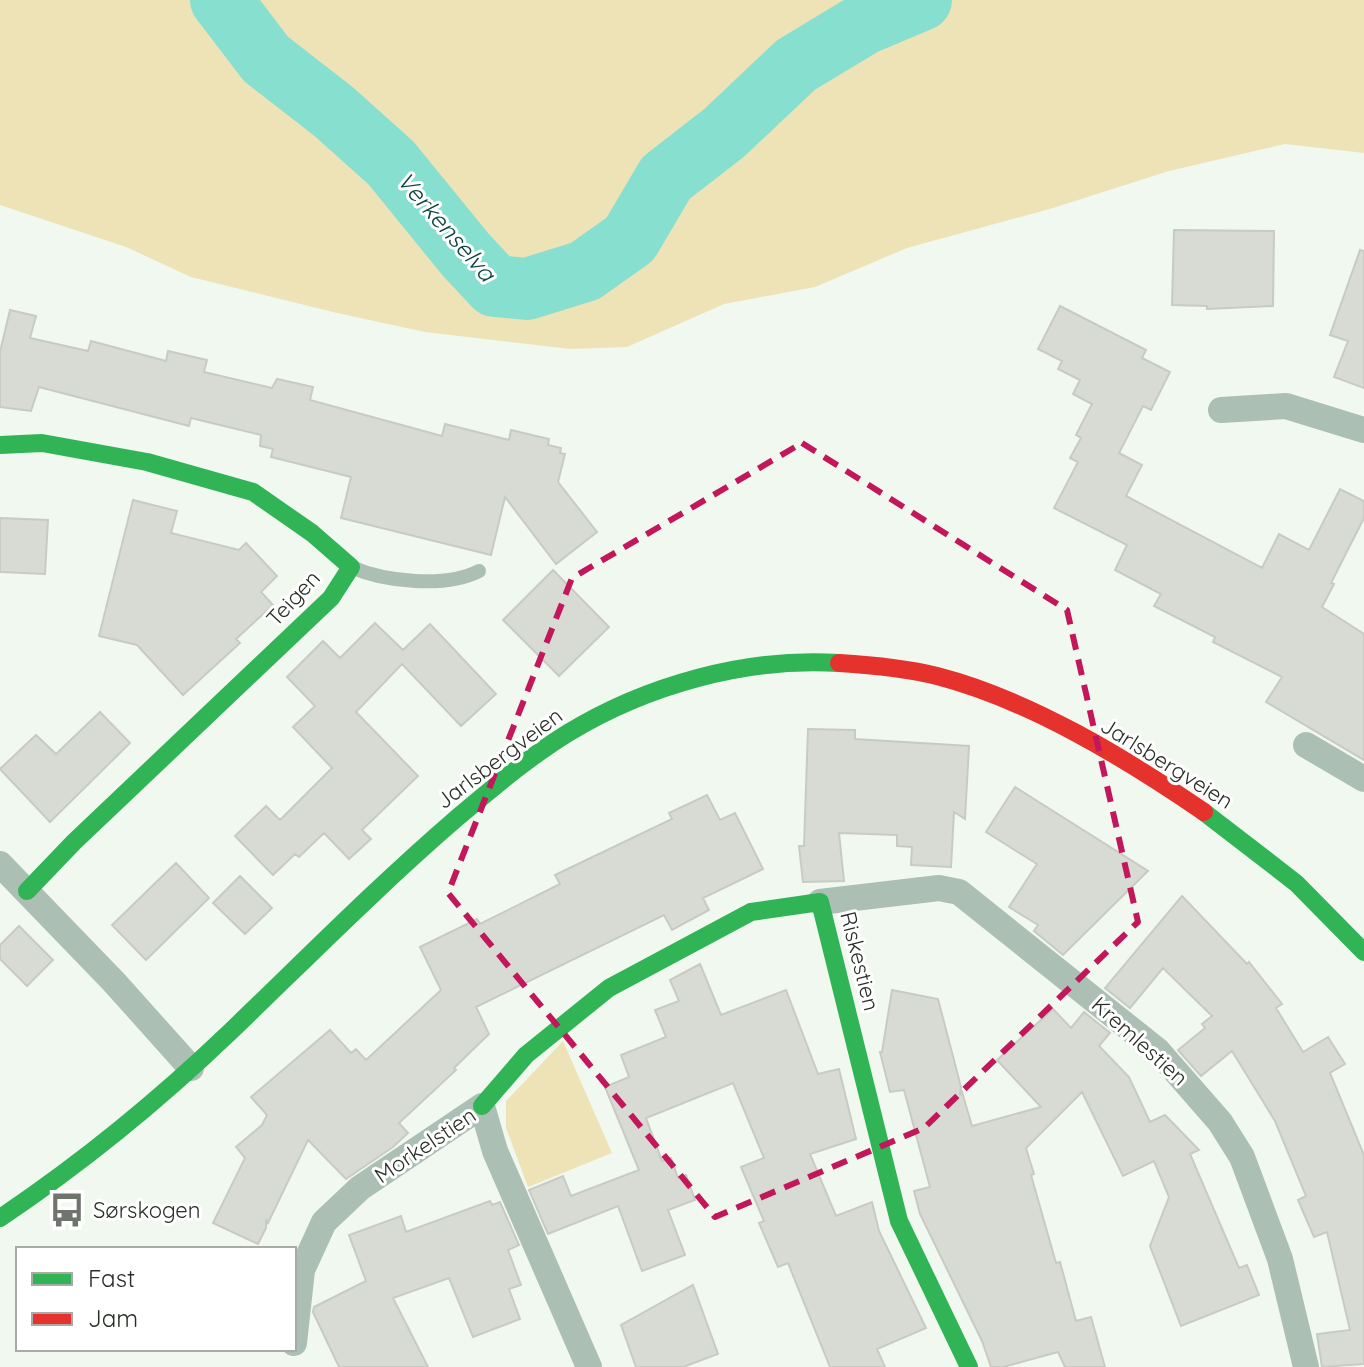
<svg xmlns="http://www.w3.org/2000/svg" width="1364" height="1367" font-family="Quicksand,sans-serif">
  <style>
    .green { fill: #ede3b7 }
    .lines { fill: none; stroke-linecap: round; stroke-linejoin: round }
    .river { stroke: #87dfcf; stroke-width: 62 }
    .building { fill: #d8dbd4; stroke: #c8cbc4; stroke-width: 2 }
    .lane { stroke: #acbfb4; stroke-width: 14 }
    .street { stroke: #acbfb4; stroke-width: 26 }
    .fast { stroke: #30b455; stroke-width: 18 }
    .jam { stroke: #e5322d; stroke-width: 18 }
    .marked { fill: none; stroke: #c2185b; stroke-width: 6; stroke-dasharray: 16 10; stroke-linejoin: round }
    .labels { text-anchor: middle; stroke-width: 6; stroke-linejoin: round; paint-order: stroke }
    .street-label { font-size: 22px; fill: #292e27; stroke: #fff }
    .poi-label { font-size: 22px; fill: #292e27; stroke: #fff; text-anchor: start }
    .water-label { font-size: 24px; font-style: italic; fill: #0e463e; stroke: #fff }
  </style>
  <rect width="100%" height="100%" fill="#f1f8ef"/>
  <!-- green -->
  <path class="green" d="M0,0H1364V153L1285,144L1169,171L1053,208L907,248L815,287L724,304L627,347L570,349L425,332L337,313L191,277L126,247L0,205Z
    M563,1041L612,1153L528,1187L506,1128V1101Z"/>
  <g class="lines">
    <!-- river -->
    <path class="river" d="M221,0L266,59L333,111L391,163L466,255L495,286L527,289L585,271L630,239L666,178L724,133L796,65L864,24L921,0"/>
  </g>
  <!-- building -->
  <path class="building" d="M1174,230L1274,231L1273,306L1207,309V306L1172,305Z
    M1360,250L1364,251V388L1334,377L1348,341L1330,335Z
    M1060,306L1146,350L1142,358L1170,372L1151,410L1143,406L1119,453L1142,465L1126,496L1262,568L1279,534L1309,550L1340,489L1364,501V518L1331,583L1334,584L1322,607L1364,634V760L1266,702L1282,677L1213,642L1215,637L1154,606L1161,594L1115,570L1127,545L1054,508L1078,462L1070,458L1081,438L1076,435L1092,404L1073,394L1080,380L1058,369L1062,361L1038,349Z
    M10,310L36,316L30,338L88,351L91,341L166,361L168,351L207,360L204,372L272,388L277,379L313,387L310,400L442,436L445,424L509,440L511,430L549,439L548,445L561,448L560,453L565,454L558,482L597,532L556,564L505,497L491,555L341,518L351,477L271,457L273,449L260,446L261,435L191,418L189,426L39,387L31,411L0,407V352Z
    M133,500L177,511L171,533L239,550L246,543L277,576L261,592L273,605L236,639L240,643L183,695L137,645L99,636Z
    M0,518L48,520L45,574L0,572Z
    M553,570L609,627L559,676L503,620Z
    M375,623L403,650L430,624L496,694L461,726L402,664L356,712L418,776L362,830L371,839L349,859L324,833L299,857L295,854L273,875L235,836L266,806L280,820L332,768L293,727L315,706L287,677L323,641L340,658Z
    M100,712L130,743L50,822L0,769L36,735L56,754Z
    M808,729L855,730V739L969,746L965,819L954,812L951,867L911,865L912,847L897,846V835L839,833L844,881L803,882L799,846H804Z
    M1015,787L1148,871L1063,955L1034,931L1038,925L1009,907L1037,864L986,832Z
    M707,795L720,820L735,813L763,869L703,898L709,910L672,930L664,915L476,1007L489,1034L454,1068L456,1070L399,1123L408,1133L393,1147L346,1179L308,1140L268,1223L266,1219V1228L258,1244L213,1223L245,1158L236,1147L262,1125L267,1115L251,1097L330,1030L351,1053L356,1049L366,1060L441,990L420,947L477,919L480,924L560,884L555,875L672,819L669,813Z
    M176,863L209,898L146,960L112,925Z
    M240,876L272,908L245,934L213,903Z
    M1182,896L1247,964L1249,962L1282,1004L1276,1008L1303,1052L1328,1037L1345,1064L1330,1073L1364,1155V1364L1322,1367L1317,1334L1350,1330L1327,1232L1314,1237L1298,1200L1306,1196L1275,1121L1232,1051L1201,1076L1178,1050L1205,1028L1202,1024L1212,1016L1163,968L1130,1008L1105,988Z
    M19,926L53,960L27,986L0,959V945Z
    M700,964L721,1015L786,990L818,1074L839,1069L856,1139L810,1154L836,1216L872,1202L879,1231L926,1328L877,1349L885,1367H830L788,1263L778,1267L759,1223L764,1221L741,1167L764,1158L733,1083L646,1118L662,1161L671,1158L678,1178L686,1175L695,1200L668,1210L685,1255L642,1271L618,1206L548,1234L529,1190L563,1176L571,1196L639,1170L605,1087L629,1077L621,1055L666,1037L655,1010L679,1001L670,980Z
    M892,990L938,999L961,1087L960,1095L962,1092L972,1126L1041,1107L997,1060L1053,1009L1071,1028L1084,1012L1110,1033L1099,1046L1129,1077L1150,1122L1165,1115L1199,1150L1190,1154L1239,1268L1247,1265L1259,1295L1181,1326L1150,1246L1169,1197L1154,1161L1123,1176L1082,1092L1026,1148L1034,1174L1031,1175L1056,1263L1060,1262L1076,1321L1091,1317L1105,1367H1065L1058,1352L1003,1367H991L982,1341L920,1214L914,1191L930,1187L904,1090L890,1092L880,1052H882Z
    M490,1201L492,1205L500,1202L519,1245L508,1250L521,1285L509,1289L520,1319L473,1337L449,1278L393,1298L428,1367H339L313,1312L314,1307L366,1281L349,1235L401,1216L406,1232Z
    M693,1285L718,1354L683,1367H636L621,1325Z"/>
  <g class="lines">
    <!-- lane -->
    <path class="lane" d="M351,567C385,582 446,588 479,571"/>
    <!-- street -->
    <path class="street" d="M1221,410L1286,406L1364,430
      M1306,745L1364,779
      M0,864L114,982L191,1068
      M820,902L939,888L959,892L1158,1051L1220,1122L1242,1157L1280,1259L1306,1367
      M294,1343L302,1270L324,1222L360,1188L482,1106L495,1151L589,1367"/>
    <!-- fast -->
    <path class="fast" d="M0,445L42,443L147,462L253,492L312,533L351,567L331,598L74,842L27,891
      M1204,812L1296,883L1364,952
      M482,1106L526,1055L609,988L751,912L820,902L899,1221L969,1367
      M0,1218C82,1163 158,1101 230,1032C305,960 379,885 458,817C494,787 529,757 568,733C647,685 747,657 839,663"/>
    <!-- jam -->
    <path class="jam" d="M839,663C872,665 905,668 937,676C1030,700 1125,758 1204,812"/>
  </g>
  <!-- marked area -->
  <path class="marked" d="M802,443L1067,610L1138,922L924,1128L715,1217L448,893L572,578Z"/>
  <!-- icons -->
  <defs>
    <g id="bus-bare" transform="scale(2.76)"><path d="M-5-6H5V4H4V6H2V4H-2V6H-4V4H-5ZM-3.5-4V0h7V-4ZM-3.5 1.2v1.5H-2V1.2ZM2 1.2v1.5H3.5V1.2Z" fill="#6f756d" stroke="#fff" stroke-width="2.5" paint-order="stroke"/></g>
  </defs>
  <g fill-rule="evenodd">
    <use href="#bus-bare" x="67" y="1210"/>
  </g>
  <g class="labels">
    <!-- street labels -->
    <g class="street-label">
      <text transform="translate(293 598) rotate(-47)" y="8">Teigen</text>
      <text transform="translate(499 758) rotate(-37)" y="8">Jarlsbergveien</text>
      <text transform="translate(1167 763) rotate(32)" y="8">Jarlsbergveien</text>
      <text transform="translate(860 961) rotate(76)" y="8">Riskestien</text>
      <text transform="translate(1140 1041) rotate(42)" y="8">Kremlestien</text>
      <text transform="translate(425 1145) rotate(-34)" y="8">Morkelstien</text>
    </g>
    <!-- poi labels -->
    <g class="poi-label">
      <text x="93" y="1218">Sørskogen</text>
    </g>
    <!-- water labels -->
    <g class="water-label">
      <text transform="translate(446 227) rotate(49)" y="8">Verkenselva</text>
    </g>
  </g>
  <!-- legend -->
  <rect x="16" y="1247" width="280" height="104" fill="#ffffff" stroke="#a9aba9" stroke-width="2"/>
  <rect x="32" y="1273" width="40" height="12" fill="#30b455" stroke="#a9aba9" stroke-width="2"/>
  <text x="88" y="1287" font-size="24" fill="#292e27">Fast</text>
  <rect x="32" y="1313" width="40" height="12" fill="#e5322d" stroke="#a9aba9" stroke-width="2"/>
  <text x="88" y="1327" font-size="24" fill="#292e27">Jam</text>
</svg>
